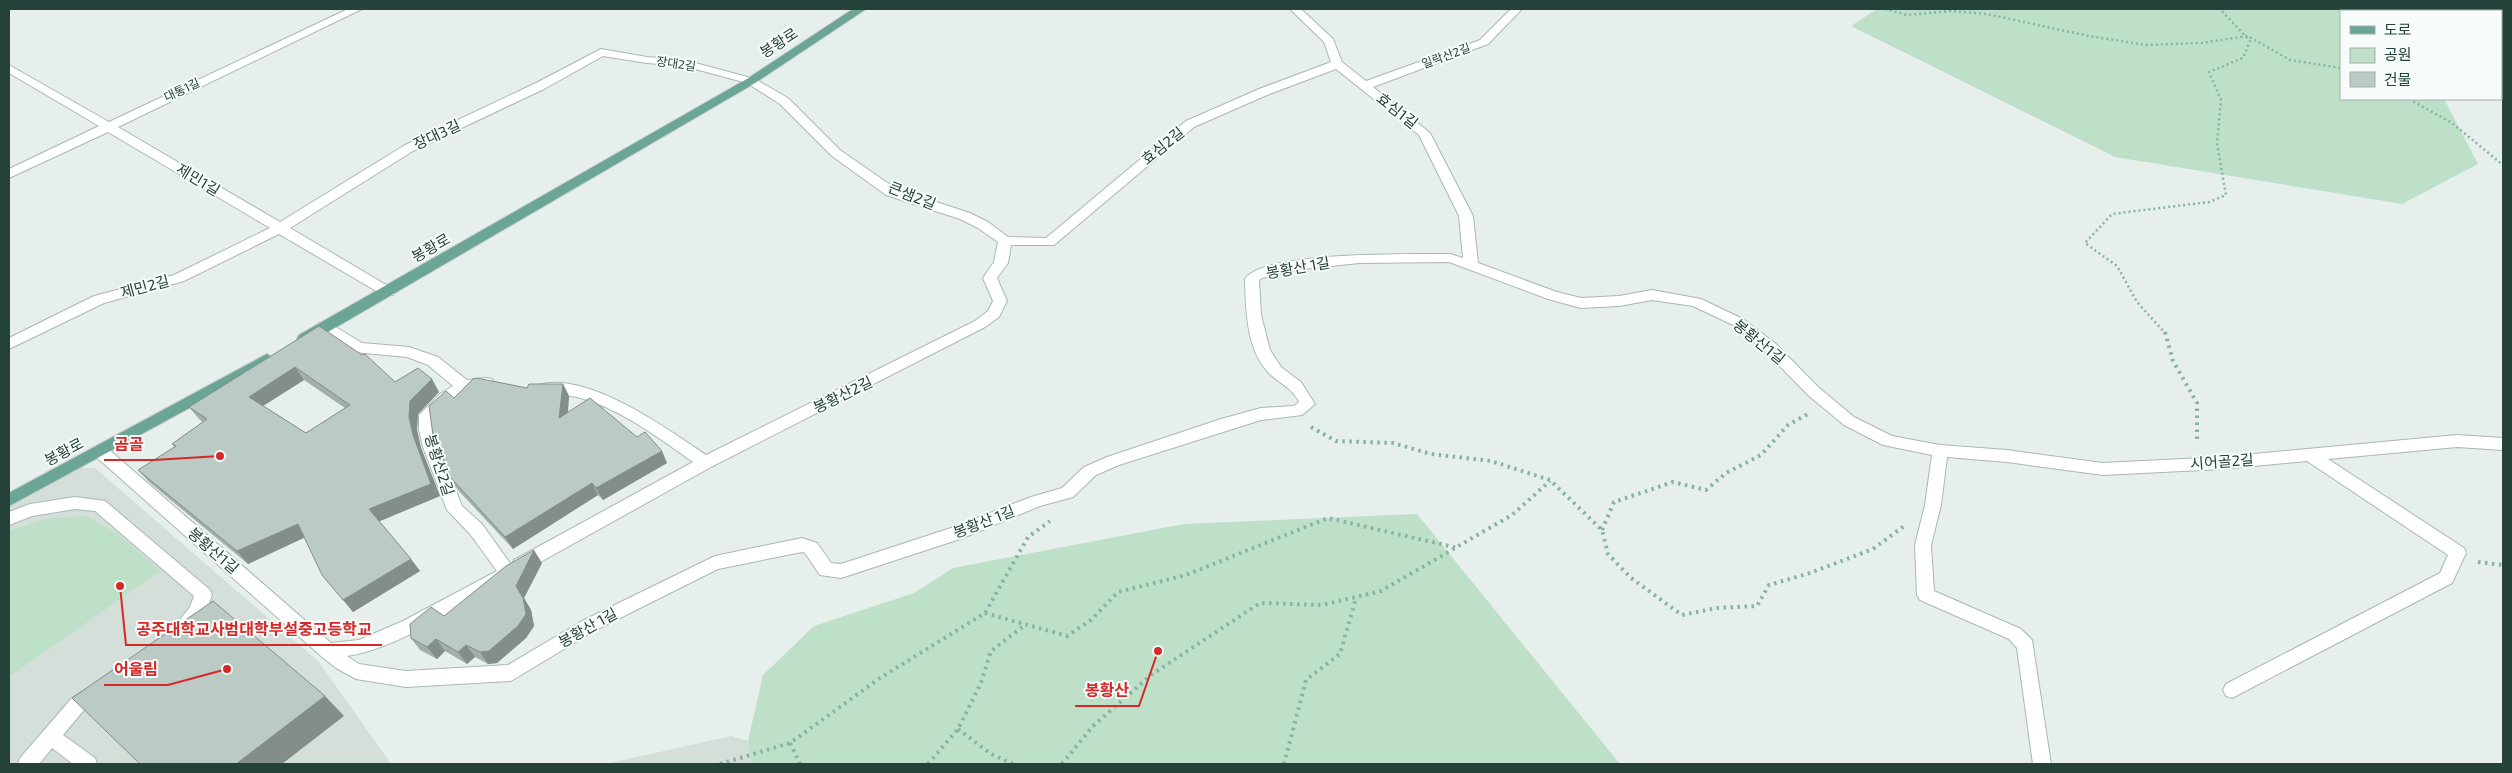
<svg xmlns="http://www.w3.org/2000/svg" width="2512" height="773" font-family="'Exo 2','Noto Sans KR',sans-serif">
  <style>
    .built { fill: #d4dfda }
    .green { fill: #bfe0c8 }
    .lines { fill: none; stroke-linecap: round; stroke-linejoin: round }
    .minor-casing { stroke: #a8b8b2; stroke-width: 2 }
    .major-casing { stroke: #c2cac8; stroke-width: 2 }
    .path-far1 { stroke: #86b3a5; stroke-width: 2.5; stroke-dasharray: 2 3; stroke-linecap: butt }
    .path { stroke: #86b3a5; stroke-width: 4; stroke-dasharray: 2.5 4.5; stroke-linecap: butt }
    .minor { fill: #fff; fill-rule: evenodd }
    .major { fill: #6aa596; fill-rule: evenodd }
    .wall { fill: #a1aea9; fill-rule: evenodd }
    .shaded-wall { fill: #838d89 }
    .building { fill: #bbcac4; stroke: #838d89; fill-rule: evenodd }
    .labels { text-anchor: middle; stroke-width: 4; stroke-linejoin: round; paint-order: stroke }
    .far-street-label { font-size: 12px; fill: #24423a; stroke: #f7fbf9 }
    .street-label { font-size: 15px; fill: #24423a; stroke: #f7fbf9 }
    .leader { fill: none; stroke: #d62828; stroke-width: 2 }
    .callout-dot { fill: #d62828; stroke: #f7fbf9; stroke-width: 2 }
    .callout-label { font-size: 16px; text-anchor: middle; font-weight: bold; fill: #d62828; stroke: #f7fbf9; stroke-width: 4; stroke-linejoin: round; paint-order: stroke }
  </style>
  <rect width="100%" height="100%" fill="#e6efeb"/>
  <!-- built -->
  <path class="built" d="M74,468H95L319,662L391,764H9V497L53,472Z
    M731,736L748,741L751,764H605Z"/>
  <!-- green -->
  <path class="green" d="M1877,9H2503V72L2501,71V11H2341V99H2444L2478,164L2402,204L2115,157L1851,26Z
    M1417,514L1620,764H751L748,741L763,675L814,626L914,593L953,568L1184,524Z
    M87,516L121,536L160,571L9,677V531L49,518Z"/>
  <g class="lines">
    <!-- minor casing -->
    <g class="minor-casing">
      <path id="minor" d="M348,9H362L118,127L280,222L405,145L536,83L601,49L647,57L684,60L755,79L788,98L840,150L896,189L970,213L988,222L1008,237L1046,238L1186,121L1259,89L1331,62L1324,42L1290,9H1301L1333,39L1342,62L1366,81L1480,40L1511,9H1522L1488,44L1373,87L1430,133L1473,216L1478,263L1557,292L1581,298L1619,296L1652,290L1701,299L1743,319L1776,344L1818,387L1854,417L1892,436L1940,445L2007,450L2103,463L2222,457L2457,435L2503,438V450L2457,447L2328,459L2464,548L2466,553L2452,583L2232,698L2226,696L2223,690L2226,684L2440,573L2448,555L2307,461L2222,469L2103,475L2007,462L1947,457L1941,505L1931,545L1934,591L2021,629L2032,640L2051,764H2033L2017,648L2009,639L1920,600L1917,595L1915,545L1925,505L1932,455L1883,445L1844,425L1808,395L1766,352L1733,325L1693,306L1652,300L1619,306L1581,308L1548,299L1449,262L1359,263L1303,269L1262,278L1259,280L1261,315L1270,350L1281,367L1301,382L1315,404L1302,415L1261,420L1119,465L1096,475L1073,497L1040,506L963,538L841,578L820,575L805,553L802,552L718,569L594,631L511,681L406,687L356,679L336,668L321,656L94,455L92,451L94,447H106L331,643L359,640L403,621L497,571L470,534L447,510L423,447L419,430V415L440,394L453,386L428,365L407,357L354,352L319,331L317,327L319,323H329L362,343L409,347L438,357L467,380L487,378L492,379L494,383L492,387L468,391L450,402L435,417L439,447L462,506L482,524L512,566L514,560L693,462C659,438 622,410 581,398C567,394 552,397 539,393L536,389L539,385C588,371 667,429 706,455L975,321L988,311L993,301L983,278L994,262L998,242L978,228L960,219L886,195L832,156L780,104L747,83L684,66L647,63L603,56L544,89L413,151L290,228L393,289L395,292L393,295H383L279,234L184,281L104,303L9,349V338L94,296L174,275L270,228L108,132L9,178V169L99,126L9,73V65L109,122ZM1336,69L1419,135L1459,216L1463,258L1450,254C1415,254 1262,251 1245,279C1246,310 1246,352 1271,375C1282,385 1292,388 1299,402L1294,406L1261,408L1221,419L1107,457L1084,467L1062,488L1031,497L951,528L841,564L831,563L817,543L802,538L715,556L582,621L508,665L406,671L359,664L347,656C394,650 461,606 504,582L506,578L513,577L514,570L520,572L526,570L711,467L985,327L999,317L1007,301L997,278L1008,263L1011,245H1054L1194,127L1267,95Z
        M75,497L105,501L209,589L212,594C208,610 201,628 184,633L178,631L175,626L190,607L194,596L95,511L75,509L32,516L9,525V512L30,504Z
        M95,684L101,686L104,692L101,698L84,710L63,735L95,758L97,764H73L52,748L39,764H18L20,758L72,698Z"/>
    </g>
    <!-- major casing -->
    <g class="major-casing">
      <path id="major" d="M853,9H866L755,83L309,343H299L297,339L299,335L747,79Z
        M267,354L274,359L272,363L9,506V493Z"/>
    </g>
    <!-- path-far1 -->
    <path class="path-far1" d="M1885,9L1907,15L1951,11L1987,14L2089,36L2146,45L2201,43L2248,36L2290,60L2341,68
      M2409,99L2452,123L2503,165
      M2166,334L2137,302L2117,266L2085,243L2112,214L2209,202L2226,195L2217,144L2221,100L2209,72L2243,58L2250,41L2220,9"/>
    <!-- path -->
    <path class="path" d="M2165,332L2173,361L2197,403V442
      M1311,427L1336,441L1393,443L1431,454L1491,461L1550,480L1602,530L1608,554L1631,578L1682,615L1717,608L1757,606L1769,585L1810,573L1873,549L1904,526
      M1602,530L1614,502L1673,482L1706,490L1726,473L1761,455L1788,425L1808,414
      M2478,562L2503,565
      M985,613L1067,636L1091,620L1118,592L1186,575L1328,518L1458,548
      M958,729L991,754L1013,764
      M790,743L800,764
      M720,764L790,743L880,678L985,613L1028,537L1050,521
      M928,764L958,729L981,683L991,651L1025,625
      M1062,764L1093,726L1151,675L1260,603L1322,605L1381,591L1512,515L1550,481
      M1284,764L1306,680L1340,654L1356,598"/>
    <!-- minor -->
    <use href="#minor" class="minor"/>
    <!-- major -->
    <use href="#major" class="major"/>
  </g>
  <!-- wall -->
  <path class="wall" d="M319,326L395,382L439,392L418,414L417,430L421,448L440,496L379,521L420,571L353,612L304,537L248,564L149,482L138,470L175,447L172,444L203,422L199,419L189,407ZM304,380L345,408L306,433L263,406Z
    M563,384L569,396L568,413L667,463L603,500L598,495L513,549L457,489L450,477L454,398L527,388Z
    M542,563L524,598L531,610L534,626L526,638L497,663L488,664L475,657L467,664L445,651L437,659L420,650L411,638L444,616Z"/>
  <!-- shaded-wall -->
  <path class="shaded-wall" d="M295,367L304,380L258,409L249,397Z
    M432,379L439,392L418,414L417,430L421,448L440,496L378,522L369,509L413,435L409,417L410,401Z
    M563,384L569,396L566,430L559,418Z
    M662,451L667,463L603,500L596,488Z
    M592,483L598,495L513,549L505,537Z
    M298,524L308,536L248,564L237,551Z
    M534,550L542,563L524,598L531,610L534,626L526,638L497,663L488,664L480,652Z
    M411,559L420,571L353,612L343,600Z
    M436,639L445,651L437,659L427,647Z
    M466,645L475,657L467,664L458,652Z
    M325,696L344,716L282,764H236Z"/>
  <!-- building -->
  <path class="building" d="M319,326L362,355L365,354L395,382L418,368L432,379L410,401L409,417L413,435L431,484L369,509L411,559L343,600L322,575L298,524L237,551L138,470L176,446L172,444L207,419L189,407ZM295,367L350,405L306,433L249,397Z
    M477,378L527,388L529,384H563L559,418L590,398L637,437L645,432L662,451L596,488L592,483L505,537L450,477L433,435L429,406L446,391L454,398L473,379Z
    M534,550L516,586L523,598L526,614L518,626L489,651L480,652L466,645L458,652L436,639L427,647L411,638L410,624L431,607L444,616L506,566Z
    M213,601L325,696L236,764H140L72,698Z"/>
  <g class="labels">
    <!-- far-street labels -->
    <g class="far-street-label">
      <text transform="translate(1446 56) rotate(-20)" y="4">일락산2길</text>
      <text transform="translate(676 64) rotate(8)" y="4">장대2길</text>
      <text transform="translate(182 90) rotate(-25)" y="4">대통1길</text>
    </g>
    <!-- street labels -->
    <g class="street-label">
      <text transform="translate(779 43) rotate(-33)" y="5">봉황로</text>
      <text transform="translate(1397 111) rotate(38)" y="5">효심1길</text>
      <text transform="translate(437 135) rotate(-25)" y="5">장대3길</text>
      <text transform="translate(1163 146) rotate(-39)" y="5">효심2길</text>
      <text transform="translate(198 180) rotate(31)" y="5">제민1길</text>
      <text transform="translate(912 196) rotate(22)" y="5">큰샘2길</text>
      <text transform="translate(431 248) rotate(-30)" y="5">봉황로</text>
      <text transform="translate(1298 268) rotate(-10)" y="5">봉황산 1길</text>
      <text transform="translate(145 287) rotate(-15)" y="5">제민2길</text>
      <text transform="translate(1759 342) rotate(39)" y="5">봉황산1길</text>
      <text transform="translate(843 395) rotate(-26)" y="5">봉황산2길</text>
      <text transform="translate(64 452) rotate(-28)" y="5">봉황로</text>
      <text transform="translate(2222 462) rotate(-4)" y="5">시어골2길</text>
      <text transform="translate(439 465) rotate(72)" y="5">봉황산2길</text>
      <text transform="translate(984 522) rotate(-21)" y="5">봉황산 1길</text>
      <text transform="translate(213 551) rotate(41)" y="5">봉황산1길</text>
      <text transform="translate(588 628) rotate(-29)" y="5">봉황산 1길</text>
    </g>
  </g>
  <!-- callouts -->
  <path class="leader" d="M220 456L154 460H104M120 586L126 645H382M227 669L168 685H104M1158 651L1139 706H1075"/>
  <g class="callout-dot">
    <circle cx="220" cy="456" r="5"/>
    <circle cx="120" cy="586" r="5"/>
    <circle cx="227" cy="669" r="5"/>
    <circle cx="1158" cy="651" r="5"/>
  </g>
  <g class="callout-label">
    <text x="129" y="450">곰골</text>
    <text x="254" y="635">공주대학교사범대학부설중고등학교</text>
    <text x="136" y="675">어울림</text>
    <text x="1107" y="696">봉황산</text>
  </g>
  <!-- border -->
  <rect width="2512" height="773" fill="none" stroke="#24423a" stroke-width="20"/>
  <!-- legend -->
  <rect x="2340" y="10" width="162" height="90" fill="#f7fbf9" stroke="#a3b1ad"/>
  <rect x="2350" y="26" width="25" height="8" fill="#6aa596" stroke="#a3b1ad"/>
  <text x="2384" y="35" font-size="15" fill="#24423a">도로</text>
  <rect x="2350" y="48" width="25" height="15" fill="#bfe0c8" stroke="#a3b1ad"/>
  <text x="2384" y="60" font-size="15" fill="#24423a">공원</text>
  <rect x="2350" y="72" width="25" height="15" fill="#bbcac4" stroke="#a3b1ad"/>
  <text x="2384" y="85" font-size="15" fill="#24423a">건물</text>
</svg>
